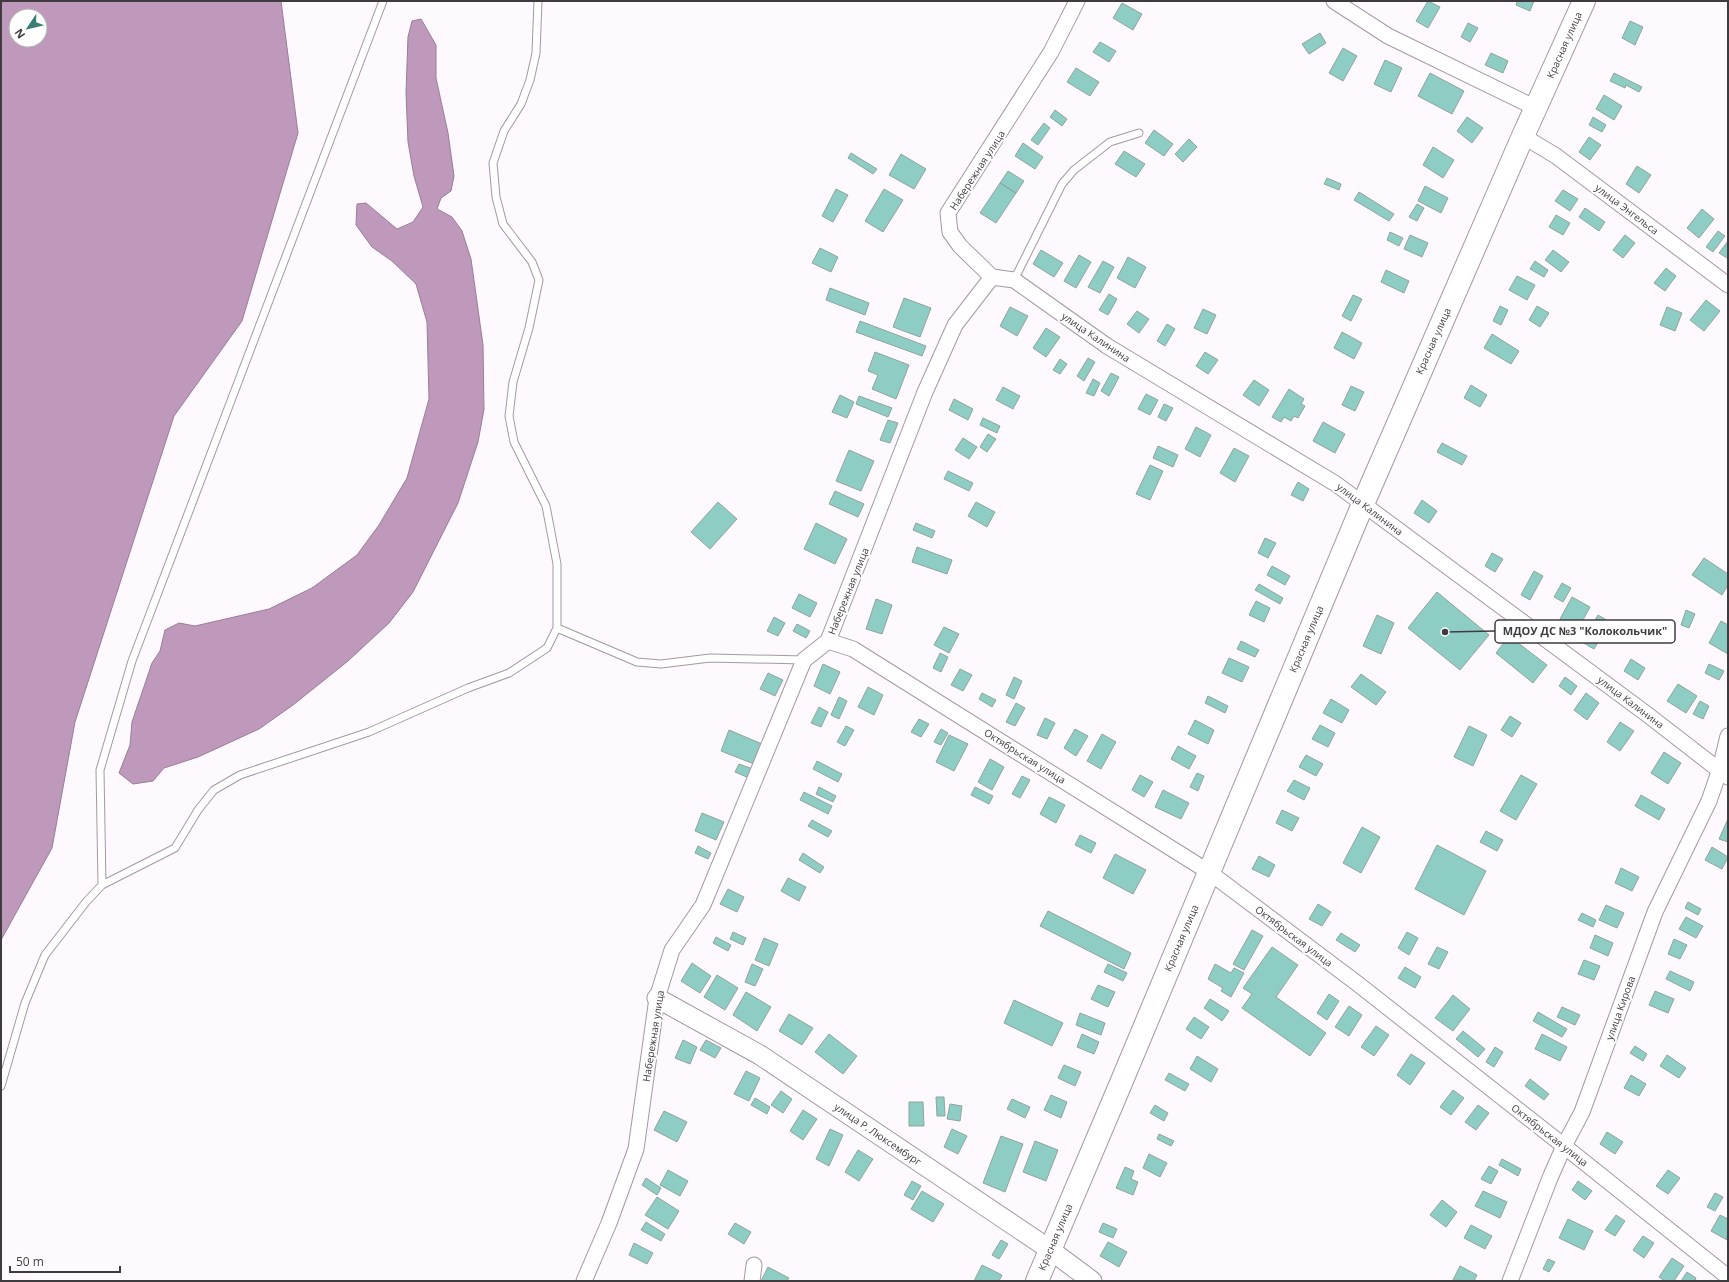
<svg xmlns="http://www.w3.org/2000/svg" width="1729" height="1282" font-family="'Open Sans',sans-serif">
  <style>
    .water { fill: #bf99bc; stroke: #997d96; fill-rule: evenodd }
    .building { fill: #8ecdc3; stroke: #90a39f }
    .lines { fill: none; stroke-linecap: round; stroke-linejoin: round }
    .service-casing { stroke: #a498a3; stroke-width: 9 }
    .minor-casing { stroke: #a498a3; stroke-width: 17 }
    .tertiary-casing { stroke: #a498a3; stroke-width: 21 }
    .primary-casing { stroke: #a498a3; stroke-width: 24 }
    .service { stroke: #fff; stroke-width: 7 }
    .minor { stroke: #fff; stroke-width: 15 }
    .tertiary { stroke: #fff; stroke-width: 19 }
    .primary { stroke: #fff; stroke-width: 22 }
    .labels { text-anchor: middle; stroke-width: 4; stroke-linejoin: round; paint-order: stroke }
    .street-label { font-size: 10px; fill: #403b3f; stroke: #fff }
    .leader { fill: none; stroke: #403b3f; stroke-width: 1.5 }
    .callout-dot { fill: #403b3f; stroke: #fff; stroke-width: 1.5 }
    .callout { fill: #fff; stroke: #403b3f; stroke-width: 1.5 }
    .callout-label { font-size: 11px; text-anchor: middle; font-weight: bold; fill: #403b3f }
  </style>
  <rect width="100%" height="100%" fill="#fef9fe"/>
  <!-- water -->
  <path class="water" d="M1,1H281L298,133L242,321L174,416L75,722L52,848L1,940ZM16,16H40V40H16Z
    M421,19L436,45V78L448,133L454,176L451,191L441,198L437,209L452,217L462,231L471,259L483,345L484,409L478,442L458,503L413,592L389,623L348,661L293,705L259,729L198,757L164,768L153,781L133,784L119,773L130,745L132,722L152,663L160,651L165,630L179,623L195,626L269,609L312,588L357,555L379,525L407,478L429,399L427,322L416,284L392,261L372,247L356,225L357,204L366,203L397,229L413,222L423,207L414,176L408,142L406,93L408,37L412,21Z"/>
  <!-- building -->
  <path class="building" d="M1428,1L1440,7L1428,28L1416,21Z
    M1517,1H1534L1530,11L1516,5Z
    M1122,3L1142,14L1133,30L1113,18Z
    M1630,21L1643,27L1635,45L1622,38Z
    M1468,23L1478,28L1470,42L1461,37Z
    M1320,33L1326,43L1309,54L1302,44Z
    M1100,42L1116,51L1109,62L1093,52Z
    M1343,48L1357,56L1343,81L1329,73Z
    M1491,53L1508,61L1503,73L1485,65Z
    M1385,60L1402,68L1391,92L1374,84Z
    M1076,68L1099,82L1090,96L1067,82Z
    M1430,73L1464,91L1452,114L1418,96Z
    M1614,73L1642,87L1639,92L1626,85L1625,88L1610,81Z
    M1604,95L1622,106L1614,120L1596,109Z
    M1055,110L1067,119L1062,126L1050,117Z
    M1467,117L1483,128L1472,143L1457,131Z
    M1593,117L1606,125L1602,132L1589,125Z
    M1044,123L1050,128L1038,145L1031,140Z
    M1154,130L1173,144L1164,156L1145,143Z
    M1589,137L1601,145L1590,160L1579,152Z
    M1189,139L1197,147L1183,162L1175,154Z
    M1023,143L1043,157L1035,169L1015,156Z
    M1433,147L1454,160L1443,178L1423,165Z
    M1124,151L1145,164L1136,177L1115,164Z
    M851,153L877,169L873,174L848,158Z
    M901,154L926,169L914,189L889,175Z
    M1637,166L1651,175L1639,193L1626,184Z
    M1008,171L1024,181L1016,193L1000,183Z
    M1327,178L1341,184L1339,190L1324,184Z
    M1000,183L1016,193L996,223L980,213Z
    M1425,186L1448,198L1441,213L1418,201Z
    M836,189L848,195L833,222L822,216Z
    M884,189L903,200L883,232L865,221Z
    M1563,190L1578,199L1570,211L1555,201Z
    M1359,192L1394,214L1389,221L1354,200Z
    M1417,204L1424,208L1417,221L1409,217Z
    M1585,208L1605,222L1599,231L1579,217Z
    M1702,209L1714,219L1699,238L1687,228Z
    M1556,215L1570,223L1563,235L1549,227Z
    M1718,231L1725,236L1713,252L1706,247Z
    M1390,232L1403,238L1399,246L1387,240Z
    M1410,235L1428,243L1422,257L1404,249Z
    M1625,235L1635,243L1623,258L1613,250Z
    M1728,241V256L1727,258L1719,253Z
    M820,248L838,257L831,272L812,263Z
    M1041,250L1063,263L1054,277L1033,264Z
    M1553,250L1569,262L1561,272L1545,260Z
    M1079,255L1091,262L1076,288L1064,281Z
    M1128,257L1146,267L1135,288L1117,278Z
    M1103,261L1114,267L1100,293L1088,287Z
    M1535,261L1548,270L1544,277L1530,269Z
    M1666,268L1676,276L1665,291L1654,283Z
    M1386,270L1409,281L1404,293L1381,282Z
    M1517,276L1535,285L1527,300L1509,290Z
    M830,288L869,303L865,315L826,300Z
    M1109,294L1117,299L1108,315L1099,310Z
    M1353,295L1362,299L1351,321L1342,316Z
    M904,298L931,308L920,337L893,327Z
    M1706,300L1720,311L1704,331L1690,320Z
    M1500,306L1508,310L1501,325L1493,321Z
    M1537,306L1549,313L1540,327L1529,320Z
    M1010,307L1028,316L1017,336L1000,326Z
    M1667,307L1682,313L1675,331L1660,325Z
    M1203,309L1216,315L1207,334L1194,328Z
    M1137,311L1149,319L1139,333L1127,324Z
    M860,321L926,346L922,356L856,332Z
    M1167,324L1175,329L1165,346L1157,341Z
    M1046,328L1060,337L1046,357L1033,348Z
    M1342,332L1362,343L1354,359L1334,348Z
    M1492,334L1519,351L1511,364L1484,348Z
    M875,352L909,365L896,399L872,389L878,375L868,371Z
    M1205,352L1218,360L1208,374L1196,366Z
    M1088,358L1095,362L1084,381L1077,376Z
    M1060,359L1067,364L1060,374L1053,370Z
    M1111,373L1119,377L1109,396L1101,391Z
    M1093,379L1100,383L1094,396L1086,393Z
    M1254,380L1269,390L1259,406L1243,395Z
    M1471,385L1487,395L1480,407L1464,398Z
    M1351,386L1364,392L1355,411L1342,405Z
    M1003,387L1020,396L1013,409L996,400Z
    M1289,389L1304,399L1301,404L1305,406L1298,418L1294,416L1291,421L1284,417L1281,422L1272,417Z
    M1146,394L1158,400L1150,415L1138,409Z
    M840,395L854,402L847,418L832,412Z
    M859,396L892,408L888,417L856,404Z
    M954,399L973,409L968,420L949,410Z
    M1164,404L1173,408L1166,421L1158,417Z
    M983,418L1000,426L997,433L980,425Z
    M888,420L898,423L890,443L880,440Z
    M1323,422L1345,434L1335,453L1313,441Z
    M1196,427L1211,435L1200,457L1185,449Z
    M988,434L996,439L987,452L980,447Z
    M963,438L977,447L969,459L955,450Z
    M1442,443L1467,456L1462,465L1437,452Z
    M1158,446L1178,455L1173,467L1153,458Z
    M1234,448L1249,456L1235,482L1220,473Z
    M849,450L874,461L861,491L836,481Z
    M1150,465L1163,471L1150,500L1136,494Z
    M948,471L973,483L969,491L944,479Z
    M1298,482L1309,489L1303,501L1291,495Z
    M835,491L864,504L858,517L829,504Z
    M1422,500L1437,511L1429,523L1414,513Z
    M718,502L737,519L710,549L691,532Z
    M976,502L995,512L987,527L968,516Z
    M816,523L847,539L835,564L804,549Z
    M916,523L935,531L932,538L913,530Z
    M1265,538L1276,543L1268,558L1258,553Z
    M917,547L952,560L947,574L912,562Z
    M1492,553L1503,559L1495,572L1485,566Z
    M1704,558L1728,574V585L1722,595L1692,575Z
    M1272,566L1290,576L1285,585L1267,575Z
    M1534,571L1543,576L1530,600L1521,595Z
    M1562,583L1571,588L1563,602L1554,597Z
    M1259,584L1283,598L1280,604L1255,590Z
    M1437,592L1489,635L1460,670L1408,628Z
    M799,594L817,603L810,617L792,608Z
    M1572,597L1590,607L1578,629L1560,619Z
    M876,599L892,605L882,634L866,629Z
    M1256,601L1270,608L1264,622L1249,615Z
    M1686,610L1695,614L1689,628L1681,625Z
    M1377,615L1394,623L1381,654L1363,646Z
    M1598,615L1610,622L1594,649L1582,642Z
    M774,617L785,623L778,636L767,631Z
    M1721,621L1728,625V654L1709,643Z
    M797,624L810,631L806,638L793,631Z
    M944,627L959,634L949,653L934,645Z
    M1509,636L1547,665L1533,683L1496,653Z
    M1241,641L1259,650L1255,657L1237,649Z
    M940,653L948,657L941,672L933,668Z
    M1229,658L1249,667L1242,682L1222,673Z
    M1631,659L1645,668L1638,680L1624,671Z
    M823,664L840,672L830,694L814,686Z
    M1709,664L1724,671L1719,680L1705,673Z
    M960,669L972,675L963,691L951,685Z
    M768,673L783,680L775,696L760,689Z
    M1361,674L1386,692L1376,705L1351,687Z
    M1014,677L1022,681L1014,699L1006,695Z
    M1565,677L1577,686L1571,695L1559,686Z
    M1678,684L1697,696L1686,713L1667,701Z
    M868,687L883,695L874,715L858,707Z
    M982,693L996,700L992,707L979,699Z
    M1586,693L1599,703L1587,720L1574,710Z
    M1208,696L1228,706L1225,713L1205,703Z
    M839,697L847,701L839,719L831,715Z
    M1331,699L1349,710L1342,723L1323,713Z
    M1700,701L1709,706L1703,719L1693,714Z
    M1016,703L1025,708L1015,726L1006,722Z
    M819,707L828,712L821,727L811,723Z
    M1510,716L1521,723L1512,737L1501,730Z
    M1045,718L1055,723L1047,739L1037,735Z
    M919,719L929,724L921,737L911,732Z
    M1195,720L1214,730L1208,744L1188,734Z
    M1620,722L1634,731L1620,751L1607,742Z
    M1320,725L1335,733L1328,747L1312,739Z
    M846,726L854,730L845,746L837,742Z
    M1469,726L1487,735L1473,766L1454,757Z
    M941,729L948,733L941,745L934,742Z
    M1075,729L1088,736L1076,756L1064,748Z
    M729,730L762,744L754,764L721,751Z
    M1102,734L1116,742L1101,769L1087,761Z
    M949,735L968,744L954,771L936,762Z
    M1178,746L1196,756L1189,769L1171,759Z
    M1664,752L1681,763L1668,784L1651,773Z
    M1306,755L1323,764L1316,776L1299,767Z
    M990,759L1004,767L992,790L978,782Z
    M817,761L842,774L838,782L813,769Z
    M739,764L753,769L749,778L735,772Z
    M1197,773L1204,776L1198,791L1190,787Z
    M1140,775L1153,782L1144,797L1132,790Z
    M1521,775L1537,784L1516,820L1500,811Z
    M1022,776L1030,780L1020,798L1012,794Z
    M1294,780L1310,788L1304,800L1287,791Z
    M819,787L836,796L833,802L816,794Z
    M975,787L993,796L989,804L971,795Z
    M1163,790L1189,803L1181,819L1155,807Z
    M804,792L832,806L828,814L800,800Z
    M1641,795L1665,809L1659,820L1635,806Z
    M1049,797L1065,805L1056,823L1040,814Z
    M1282,810L1299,818L1292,831L1276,823Z
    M702,813L724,822L716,840L695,831Z
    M1728,819V842L1719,839Z
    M812,820L832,831L828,837L808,826Z
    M1362,827L1380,837L1361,873L1343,863Z
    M1486,831L1503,840L1497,851L1480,842Z
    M1080,835L1096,843L1091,853L1075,845Z
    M1437,845L1486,871L1464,915L1415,889Z
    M698,846L711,853L708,859L695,853Z
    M1712,847L1728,857L1722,869L1705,860Z
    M803,853L824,867L820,873L799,860Z
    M1115,854L1146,870L1133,894L1103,878Z
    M1259,856L1275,865L1269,877L1252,869Z
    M1621,868L1639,877L1632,891L1615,883Z
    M788,878L806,887L799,901L781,891Z
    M728,889L744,897L737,912L720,904Z
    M1688,902L1701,909L1698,915L1685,908Z
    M1318,904L1331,912L1322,926L1309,919Z
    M1606,905L1624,913L1617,928L1599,920Z
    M1048,911L1131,953L1124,969L1040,926Z
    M1582,913L1596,920L1593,927L1578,920Z
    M1686,917L1703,926L1696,938L1679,929Z
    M1252,930L1263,936L1244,970L1233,964Z
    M733,932L746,938L743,945L730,939Z
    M1407,932L1418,938L1409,955L1398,948Z
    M1341,933L1360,945L1355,952L1336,940Z
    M1595,935L1613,943L1608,956L1590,948Z
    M716,937L731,945L728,951L713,943Z
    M764,938L778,944L769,966L755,960Z
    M1674,939L1687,945L1680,959L1668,954Z
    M1272,947L1298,965L1276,997L1326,1033L1310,1056L1242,1008L1252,994L1243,988Z
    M1437,947L1448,952L1439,969L1428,964Z
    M1584,960L1600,966L1594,980L1578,974Z
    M692,963L711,976L700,993L681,981Z
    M752,964L763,969L755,986L745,982Z
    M1108,964L1127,973L1123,981L1104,972Z
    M1215,964L1231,973L1234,968L1244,973L1231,997L1221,991L1223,988L1208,979Z
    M1405,967L1421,977L1415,988L1398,978Z
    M1670,971L1694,982L1690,991L1666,979Z
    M717,975L738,988L725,1010L704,997Z
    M1098,985L1115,992L1108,1007L1091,999Z
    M1655,991L1674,999L1668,1013L1649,1005Z
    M746,992L771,1007L757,1031L733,1015Z
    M1329,994L1339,1001L1327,1020L1317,1013Z
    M1453,995L1470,1009L1453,1031L1435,1018Z
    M1210,999L1229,1011L1222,1021L1204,1008Z
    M1014,1000L1063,1023L1052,1046L1004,1023Z
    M1349,1006L1362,1015L1349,1036L1335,1027Z
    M1562,1007L1580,1015L1575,1025L1557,1017Z
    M1538,1012L1567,1029L1562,1037L1533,1021Z
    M1080,1013L1105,1023L1101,1035L1076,1025Z
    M789,1014L813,1028L802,1045L779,1031Z
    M1194,1017L1209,1027L1201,1039L1186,1029Z
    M1376,1026L1389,1035L1374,1056L1361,1047Z
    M1463,1031L1485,1049L1478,1057L1456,1039Z
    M829,1034L857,1056L843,1074L815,1052Z
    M1082,1034L1099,1042L1094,1054L1077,1047Z
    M1542,1034L1567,1047L1560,1061L1535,1049Z
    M683,1040L697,1047L690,1064L675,1058Z
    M706,1040L721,1048L715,1058L700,1050Z
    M1635,1046L1647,1054L1643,1061L1630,1053Z
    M1495,1047L1503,1052L1494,1067L1486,1062Z
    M1411,1054L1425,1063L1410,1085L1397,1075Z
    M1667,1055L1686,1068L1679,1078L1660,1066Z
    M1197,1056L1218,1069L1211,1082L1190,1069Z
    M1064,1065L1081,1072L1075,1086L1058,1078Z
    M746,1071L760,1078L749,1101L734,1094Z
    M1169,1073L1189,1084L1185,1091L1165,1080Z
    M1631,1075L1646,1084L1639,1096L1624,1088Z
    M1530,1079L1549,1094L1544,1100L1525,1086Z
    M1453,1090L1464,1098L1451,1115L1440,1107Z
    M781,1091L792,1099L783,1113L771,1105Z
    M1051,1095L1067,1102L1061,1118L1044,1110Z
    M936,1097H944L945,1116H937Z
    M755,1098L770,1107L767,1114L751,1105Z
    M1012,1099L1030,1107L1025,1118L1007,1109Z
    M909,1102H923L924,1126H909Z
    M950,1104L962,1106L960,1121L947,1119Z
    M1155,1105L1168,1113L1164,1121L1150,1113Z
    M1478,1105L1489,1113L1476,1130L1465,1122Z
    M803,1110L817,1119L803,1140L790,1131Z
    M664,1111L687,1122L677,1142L654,1130Z
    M830,1129L843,1135L829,1166L816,1159Z
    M952,1129L967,1136L958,1154L944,1147Z
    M1607,1132L1623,1142L1615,1154L1600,1144Z
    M1159,1134L1174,1141L1171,1146L1157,1139Z
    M1001,1136L1023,1144L1005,1192L983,1183Z
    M1035,1141L1058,1150L1046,1181L1023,1172Z
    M858,1150L873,1159L859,1181L845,1172Z
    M1149,1154L1167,1163L1160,1177L1143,1168Z
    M1502,1159L1521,1169L1518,1176L1499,1165Z
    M1489,1166L1498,1171L1491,1184L1481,1179Z
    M1125,1167L1134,1171L1131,1179L1138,1182L1133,1195L1116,1188Z
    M668,1170L688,1181L680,1196L660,1185Z
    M1668,1170L1680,1178L1668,1194L1656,1186Z
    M646,1178L661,1188L657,1195L642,1185Z
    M912,1181L921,1186L913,1200L904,1195Z
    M1578,1181L1592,1191L1585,1200L1572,1190Z
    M922,1191L944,1204L933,1222L911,1209Z
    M1483,1191L1507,1202L1500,1218L1475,1206Z
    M1715,1193L1723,1197L1715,1211L1707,1207Z
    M657,1197L679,1211L668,1229L645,1215Z
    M1442,1200L1457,1212L1446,1227L1430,1215Z
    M1616,1215L1625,1221L1615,1236L1605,1230Z
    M1720,1215L1728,1219L1727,1240L1711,1231Z
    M1568,1219L1593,1231L1584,1250L1559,1238Z
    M646,1222L665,1234L661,1241L641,1230Z
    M735,1223L751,1232L744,1244L728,1234Z
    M1103,1223L1117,1229L1113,1238L1099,1232Z
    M1471,1225L1492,1236L1485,1249L1464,1238Z
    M1643,1236L1654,1243L1644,1258L1633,1250Z
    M1001,1240L1008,1244L999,1259L992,1255Z
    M1108,1242L1127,1252L1119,1267L1100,1256Z
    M634,1243L653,1253L647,1264L629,1255Z
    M1672,1258L1684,1266L1674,1281H1665L1659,1277Z
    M1548,1259L1555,1262L1549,1272L1543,1269Z
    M982,1265L1002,1275L999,1281H974Z
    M1460,1266L1477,1275L1474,1281L1453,1280Z
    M768,1267L789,1278L787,1281H761Z
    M1687,1272L1696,1278L1695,1281H1681Z"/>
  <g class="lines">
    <!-- service casing -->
    <g class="service-casing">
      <path id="service" d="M538,1L536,53L530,80L521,104L504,131L493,163L496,197L503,224L532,262L539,280L529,328L513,382L509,416L514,442L546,506L557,564V628L637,662L661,664L710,658L804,660
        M1014,280L1062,184L1074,170L1110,142L1139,133
        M102,885L100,770L132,661L383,1
        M1,1086L25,1003L45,955L86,902L102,885L175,848L198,810L214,790L240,775L369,732L468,688L509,673L547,648L557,628"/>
    </g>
    <!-- minor casing -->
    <g class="minor-casing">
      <path id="minor" d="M1334,1L1388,36L1536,108
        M1523,136L1556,156L1728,285
        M992,277L1014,280L1107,346L1336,484L1648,715L1728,777
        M828,641L853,649L1209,872L1358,984L1564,1146L1728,1277
        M584,1281L609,1223L636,1149L657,998L672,950L703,905L804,660L828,641L925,392L955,325L992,277L960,246L950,232L948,213L1051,52L1077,1
        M752,1281L754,1265
        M1510,1281L1550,1178L1564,1146L1582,1112L1655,912L1709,801L1720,769L1728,736"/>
    </g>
    <!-- tertiary casing -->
    <g class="tertiary-casing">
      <path id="tertiary" d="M657,998L760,1055L1049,1249L1092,1281"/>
    </g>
    <!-- primary casing -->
    <g class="primary-casing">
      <path id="primary" d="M1037,1281L1121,1083L1363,504L1523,136L1584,1"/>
    </g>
    <!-- service -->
    <use href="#service" class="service"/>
    <!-- minor -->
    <use href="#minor" class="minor"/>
    <!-- tertiary -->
    <use href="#tertiary" class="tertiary"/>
    <!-- primary -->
    <use href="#primary" class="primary"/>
  </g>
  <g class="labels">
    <!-- street labels -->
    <g class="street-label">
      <text transform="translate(1564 45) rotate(-66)" y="4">Красная улица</text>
      <text transform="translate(977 170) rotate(-57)" y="4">Набережная улица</text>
      <text transform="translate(1627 209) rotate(37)" y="4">улица Энгельса</text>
      <text transform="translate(1096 337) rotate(34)" y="4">улица Калинина</text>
      <text transform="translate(1433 341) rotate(-66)" y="4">Красная улица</text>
      <text transform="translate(1370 509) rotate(37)" y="4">улица Калинина</text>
      <text transform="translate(848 591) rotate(-68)" y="4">Набережная улица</text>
      <text transform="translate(1306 639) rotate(-67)" y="4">Красная улица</text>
      <text transform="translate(1631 702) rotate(37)" y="4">улица Калинина</text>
      <text transform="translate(1025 756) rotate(32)" y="4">Октябрьская улица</text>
      <text transform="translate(1294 936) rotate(37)" y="4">Октябрьская улица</text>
      <text transform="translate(1181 938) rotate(-67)" y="4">Красная улица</text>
      <text transform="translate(1620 1008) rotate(-70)" y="4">улица Кирова</text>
      <text transform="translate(653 1036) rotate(-81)" y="4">Набережная улица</text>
      <text transform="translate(878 1134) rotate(34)" y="4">улица Р. Люксембург</text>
      <text transform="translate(1550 1135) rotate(38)" y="4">Октябрьская улица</text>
      <text transform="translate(1055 1237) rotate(-67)" y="4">Красная улица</text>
    </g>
  </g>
  <!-- callouts -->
  <path class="leader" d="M1445 632L1495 631"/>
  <circle class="callout-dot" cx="1445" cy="632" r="4"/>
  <rect class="callout" x="1495" y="620" width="180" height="23" rx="4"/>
  <g class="callout-label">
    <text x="1585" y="635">МДОУ ДС №3 "Колокольчик"</text>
  </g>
  <!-- border -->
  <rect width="1729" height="1282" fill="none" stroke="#403b3f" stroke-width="4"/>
  <!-- north arrow -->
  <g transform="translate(28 28) rotate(235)"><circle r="19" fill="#ffffff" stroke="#b3b1b2"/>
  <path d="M0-3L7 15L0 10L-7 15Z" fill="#397f75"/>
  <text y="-6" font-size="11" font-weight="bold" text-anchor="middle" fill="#403b3f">N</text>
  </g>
  <!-- scale -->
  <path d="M10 1266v6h110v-6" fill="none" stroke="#403b3f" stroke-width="2"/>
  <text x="16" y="1266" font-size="12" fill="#403b3f" stroke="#ffffff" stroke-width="3" paint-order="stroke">50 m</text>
</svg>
